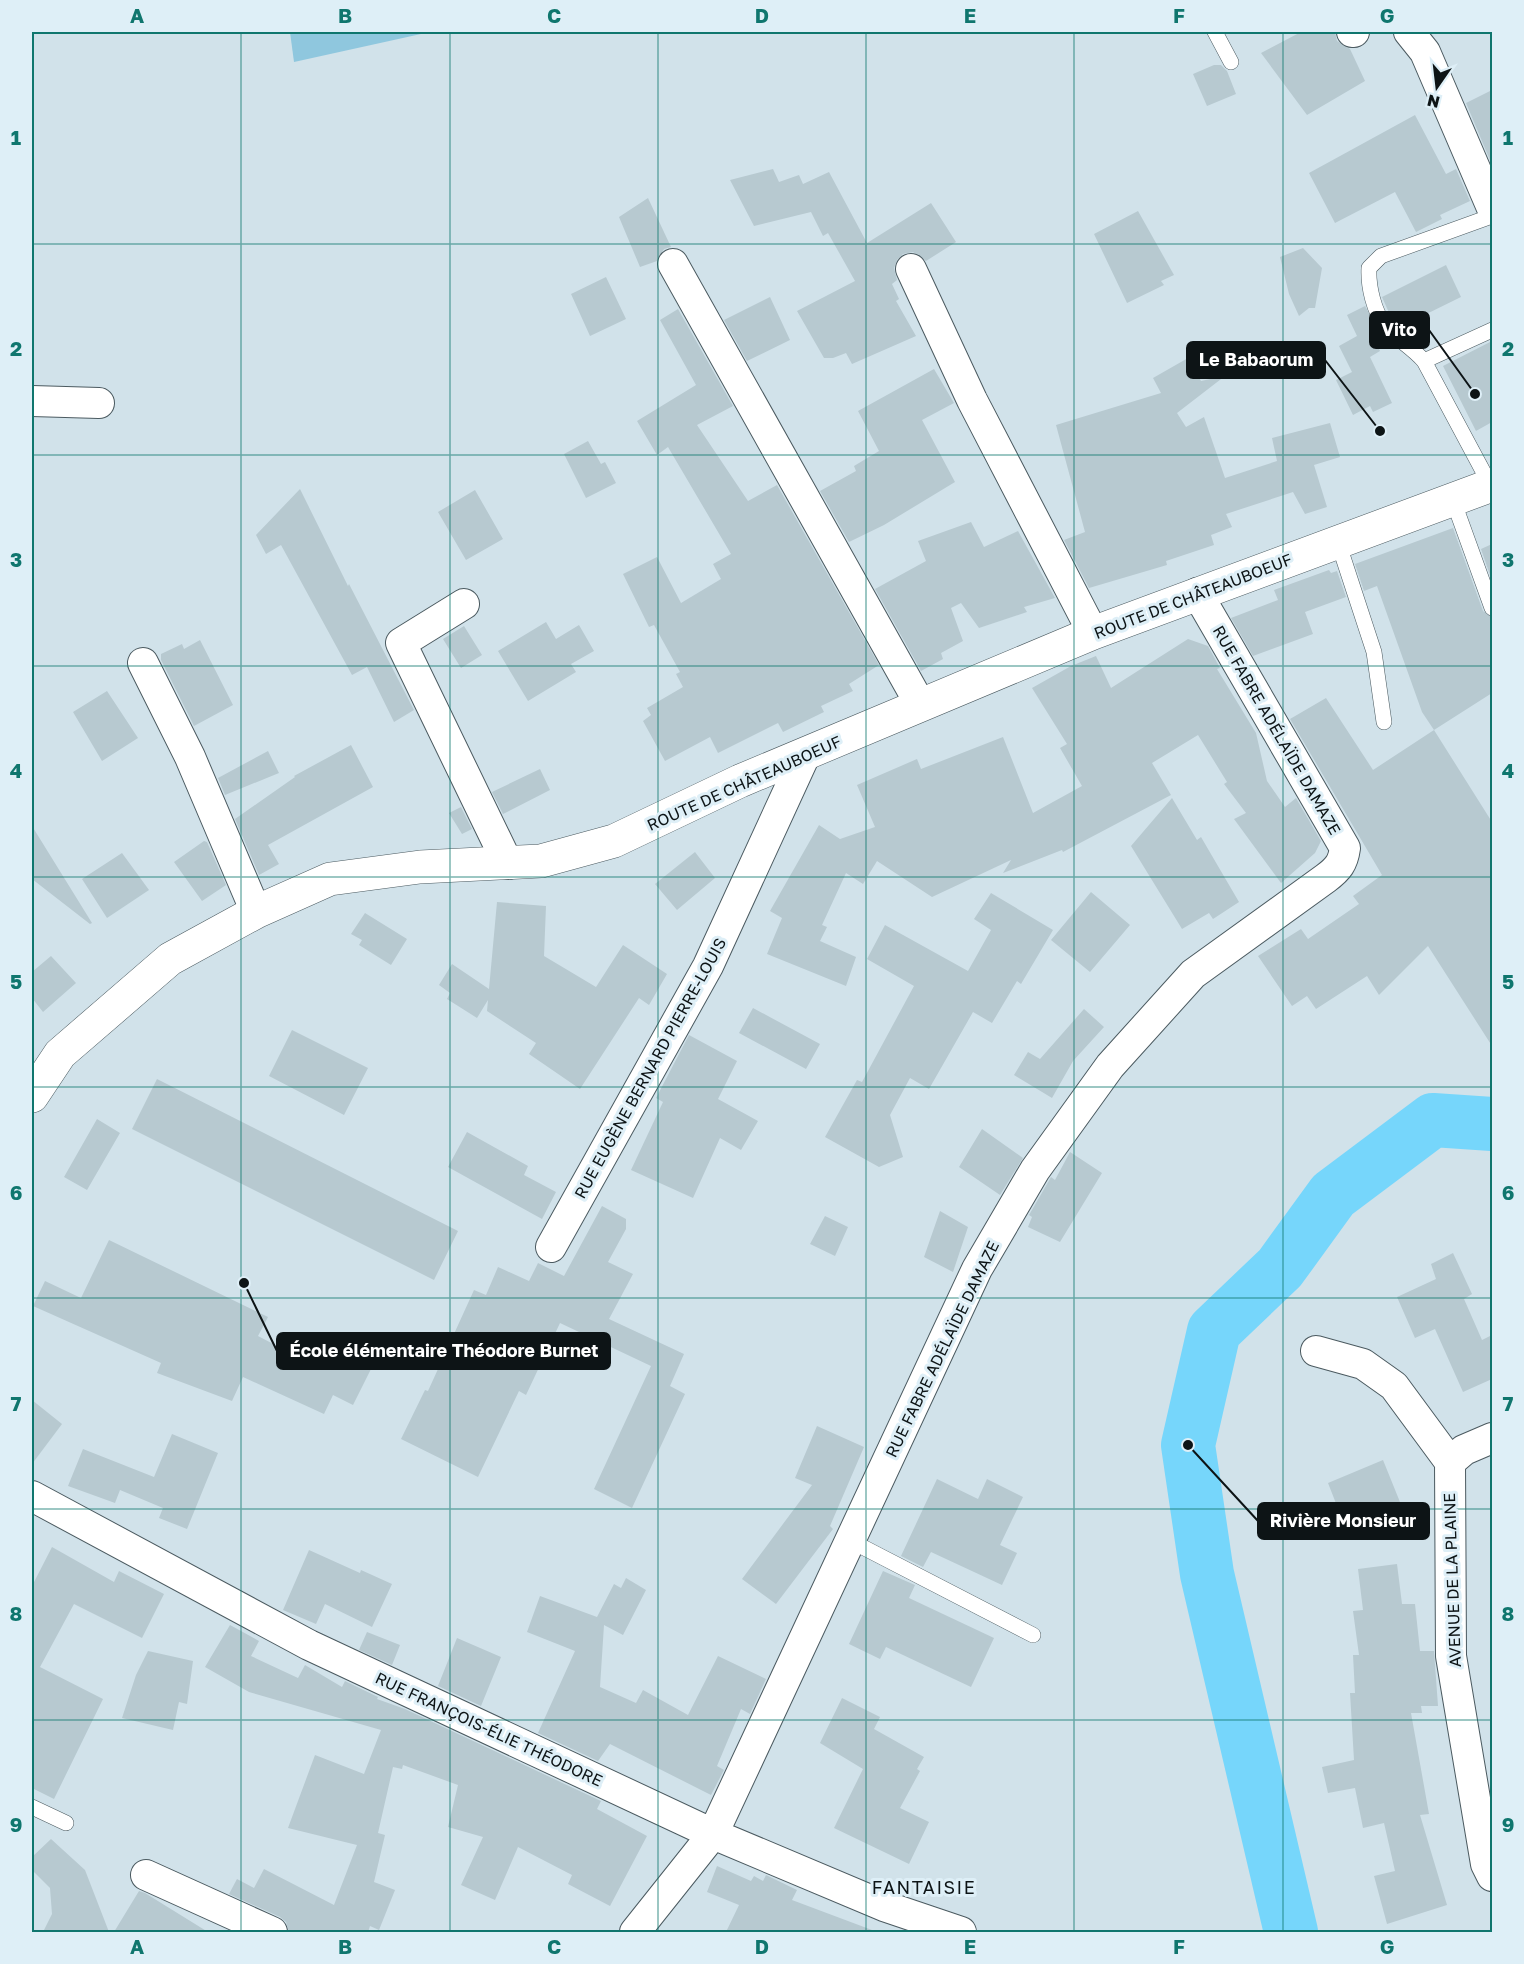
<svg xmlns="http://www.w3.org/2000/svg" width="1524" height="1964" font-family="'Golos Text',sans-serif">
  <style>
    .green { fill: #8fc7de }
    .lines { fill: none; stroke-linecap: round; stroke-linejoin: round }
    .river { stroke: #76d6fb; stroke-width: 54 }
    .building { fill: #b7c9d0 }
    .service-casing { stroke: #4b5a60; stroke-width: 16 }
    .minor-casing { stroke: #4b5a60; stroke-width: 32 }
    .secondary-casing { stroke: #4b5a60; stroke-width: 34 }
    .service { stroke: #fff; stroke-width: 15 }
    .minor { stroke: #fff; stroke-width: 30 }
    .secondary { stroke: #fff; stroke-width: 33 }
    .grid { fill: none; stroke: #0f766e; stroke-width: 1.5; stroke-opacity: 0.55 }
    .labels { text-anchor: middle; stroke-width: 6; stroke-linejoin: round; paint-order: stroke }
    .street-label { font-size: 16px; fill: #0d1416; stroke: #deeff7 }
    .neighbourhood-label { font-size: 18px; letter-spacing: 1.5px; fill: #0d1416; stroke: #deeff7 }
    .leader { fill: none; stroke: #0d1416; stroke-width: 2 }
    .callout-dot { fill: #0d1416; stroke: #deeff7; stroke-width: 2 }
    .callout { fill: #0d1416; stroke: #0d1416; stroke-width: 2 }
    .callout-label { font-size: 18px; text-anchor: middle; font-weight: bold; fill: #fff }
    .neatline { fill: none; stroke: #0f766e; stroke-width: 2 }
    .grid-label { font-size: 20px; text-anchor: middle; font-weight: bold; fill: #0f766e }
  </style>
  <rect width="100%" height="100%" fill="#d1e2ea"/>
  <!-- green -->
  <path class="green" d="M290,32H430L294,62Z"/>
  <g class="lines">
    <!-- river -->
    <path class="river" d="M1291,1932L1207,1574L1188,1445L1214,1331L1280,1268L1333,1195L1433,1120L1492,1124"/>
  </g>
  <!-- building -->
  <path class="building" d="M1301,32H1335L1337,41L1350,49L1365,81L1307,115L1261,53Z
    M1214,65H1221L1227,71L1236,94L1207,106L1193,74Z
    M1492,90V165L1466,103Z
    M1415,115L1446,174L1456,169L1470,201L1440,215L1442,219L1416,232L1395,192L1335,223L1309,173Z
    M773,169L779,182L799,175L803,184L829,172L867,243L931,203L956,242L926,261L913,252L903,254L897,260L894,268L897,280L892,284L899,299L896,301L916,336L852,364L846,353L833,358H824L797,311L855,281L828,233L823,236L811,212L754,226L730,180Z
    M648,198L671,247L664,249L657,261L640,267L619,217Z
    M1138,211L1174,275L1161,281L1164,285L1127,303L1094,234Z
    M1303,248L1322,268L1315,308H1309L1299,316L1289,294L1280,257Z
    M1446,265L1461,297L1400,327L1390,315L1382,297Z
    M606,277L626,319L590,336L571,294Z
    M770,297L790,340L747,361L724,320Z
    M1365,306L1382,337L1375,340L1380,351L1370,357L1392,403L1373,412L1370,406L1353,415L1336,380L1352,372L1339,346L1357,336L1347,315Z
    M678,309L733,406L697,425L748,501L777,485L879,665L849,684L853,691L821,706L824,712L783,732L778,723L718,753L710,737L665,761L643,721L651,715L647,708L683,687L676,674L680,672L654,625L649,627L623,574L657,557L681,603L721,579L713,564L731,554L668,447L657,455L637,421L696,385L660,320Z
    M1492,341V422L1476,431L1443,366Z
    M1188,358L1201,381L1225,376L1177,413L1186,427L1204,417L1225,478L1277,461L1272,438L1330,423L1340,457L1314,465L1327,507L1305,514L1293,492L1226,514L1232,527L1211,535L1214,545L1166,561L1167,565L1089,588L1064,540L1085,532L1056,425L1161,393L1153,378Z
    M934,369L954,403L922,420L955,482L884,525L849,542L820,491L856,471L854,466L879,451L858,411Z
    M588,441L601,464L605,462L616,483L586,498L564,454Z
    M300,489L348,586L349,584L414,710L394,722L367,667L352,675L281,545L266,554L256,535Z
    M475,490L503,539L466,560L438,512Z
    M971,522L984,547L1018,531L1055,598L1024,607L1027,612L979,628L961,603L951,608L963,641L941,653L943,659L921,671L875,589L926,561L918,541Z
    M1453,528L1483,611L1492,617V693L1434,730L1422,712L1377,586L1364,591L1355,564Z
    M1492,544V581L1481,549Z
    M1329,570L1331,573L1337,571L1346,597L1305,612L1313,634L1253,656L1231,618L1278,600L1274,590Z
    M546,622L556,639L579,625L594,651L571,664L576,672L528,701L498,651Z
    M464,626L482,655L461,668L443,639Z
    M1188,639L1208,646L1220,668L1217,669L1256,733L1267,781L1285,807L1296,798L1321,841L1315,853L1281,883L1234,819L1246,813L1224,784L1227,782L1198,735L1152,763L1171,795L1063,852L1062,850L1003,873L1011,860L932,897L877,861L863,884L846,873L822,925L827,927L820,941L856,957L846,986L767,954L782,918L770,911L819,825L840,839L875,827L857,785L917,759L921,769L1003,737L1033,813L1082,786L1060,748L1067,744L1032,688L1071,666L1096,656L1111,688Z
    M200,640L233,705L194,726L161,660V654L182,644L184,649Z
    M107,691L138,738L102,761L73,712Z
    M1326,698L1373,770L1434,730L1492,822V1046L1428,946L1379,995L1367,976L1316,1009L1307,996L1292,1006L1258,956L1301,929L1308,939L1359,904L1353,896L1382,875L1290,719Z
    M351,745L373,787L268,845L279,864L259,875L235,819L295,777L294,776Z
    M268,751L279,773L225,795L218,778Z
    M540,769L550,790L503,814L492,792Z
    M1172,798L1197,840L1201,837L1239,902L1213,919L1209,913L1182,929L1131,846Z
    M461,807L472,829L462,834L449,813Z
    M32,826L92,923L90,924L32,879Z
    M204,841L207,842L226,885L202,901L174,862Z
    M695,852L715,878L677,910L655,884Z
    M122,853L149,890L107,918L82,879Z
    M1091,892L1130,925L1090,972L1051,940Z
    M991,893L1053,930L1021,984L1017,981L992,1023L973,1012L929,1089L910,1078L890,1115L903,1157L879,1167L825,1137L857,1080L862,1082L914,986L867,959L885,925L968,971L991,930L974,919Z
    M497,902L546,906L544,956L596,987L623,945L667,974L649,1005L639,998L580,1089L529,1054L536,1043L487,1011L488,1000L477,1018L447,999L450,993L439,985L452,964L489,989Z
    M365,913L407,939L391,965L359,945L362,940L351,934Z
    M51,956L76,983L43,1012L32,998V972Z
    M753,1008L820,1044L806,1069L739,1033Z
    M1084,1009L1104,1027L1073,1061L1052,1098L1014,1075L1028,1052L1040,1059Z
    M292,1030L368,1068L344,1115L269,1076Z
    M689,1035L737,1061L718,1099L758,1121L741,1150L720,1138L693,1198L631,1170L663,1102L656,1098Z
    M157,1079L458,1231L434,1280L132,1129Z
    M97,1119L120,1133L87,1190L64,1177Z
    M982,1129L1023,1158L1000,1195L959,1167Z
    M467,1132L528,1166L524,1175L556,1192L542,1219L448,1167Z
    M1070,1152L1102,1173L1060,1242L1028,1227L1032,1217L1029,1215L1051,1177L1055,1180Z
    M602,1206L626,1219V1229L608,1262L633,1274L609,1319L684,1354L670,1386L685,1394L632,1508L594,1489L651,1366L560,1323L526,1395L519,1391L478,1477L401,1439L425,1390L428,1391L474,1290L486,1295L498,1267L529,1281L538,1263L564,1276Z
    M940,1211L968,1227L953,1272L924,1257Z
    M825,1216L848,1227L835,1256L810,1244Z
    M109,1240L268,1317L258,1336L308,1362L319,1339L373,1365L353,1405L333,1395L324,1414L243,1377L232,1401L157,1373L161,1363L33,1306L45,1281L81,1298Z
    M1453,1253L1472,1294L1464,1299L1482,1340L1492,1335V1379L1463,1392L1435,1329L1415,1338L1397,1297L1436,1279L1431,1264Z
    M32,1400L62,1424L32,1464Z
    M817,1426L864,1447L830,1526L833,1529L776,1604L742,1579L812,1485L795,1478Z
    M172,1434L218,1453L187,1529L159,1518L163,1508L120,1490L115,1503L68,1486L83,1449L154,1477Z
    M1383,1460L1402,1507L1346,1529L1328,1483Z
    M937,1479L978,1499L987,1479L1023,1497L1000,1545L1017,1553L1002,1585L931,1552L923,1567L901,1556Z
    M52,1547L114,1582L119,1571L164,1594L142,1638L74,1604L40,1667L103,1699L54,1799L32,1788V1586Z
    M309,1550L360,1573L361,1570L392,1584L372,1627L325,1604L316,1624L283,1610Z
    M1397,1564L1402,1604H1415L1420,1651H1434L1438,1706H1421L1422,1713H1411L1429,1814L1420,1815L1447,1905L1387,1924L1374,1876L1395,1871L1384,1823L1363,1828L1355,1788L1328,1793L1322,1767L1354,1760L1350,1693H1355L1353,1655H1359L1353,1611L1363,1610L1358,1569Z
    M883,1571L915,1585L909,1598L994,1638L971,1687L886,1647L880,1659L849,1644Z
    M626,1578L646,1590L623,1635L604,1625L600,1687L636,1703L643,1690L688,1715L718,1656L766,1679L750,1714L741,1709L717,1766L724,1770L711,1795L610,1744L598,1761L538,1733L575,1651L527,1632L540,1596L597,1617L614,1584L621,1588Z
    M230,1625L259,1641L251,1656L298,1678L305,1665L342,1687L345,1681L378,1697L377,1699L405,1709L601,1801L597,1809L647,1836L610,1906L568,1884L572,1875L518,1847L495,1900L461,1885L483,1837L448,1827L458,1785L403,1765L402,1769L393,1767L378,1833L385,1835L374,1882L395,1890L379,1930L370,1926L368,1932H289L286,1922L280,1917L229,1894L237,1879L254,1888L264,1869L334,1905L357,1845L288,1828L315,1755L364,1774L381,1730L249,1692L205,1667Z
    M367,1632L400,1645L392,1665L359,1650Z
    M457,1638L501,1657L481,1706L438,1686Z
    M148,1651L193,1661L187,1704L179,1702L173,1730L122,1718L136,1675Z
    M842,1698L880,1717L874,1729L924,1757L917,1769L920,1771L900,1808L929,1822L909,1864L834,1828L863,1769L820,1743Z
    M51,1839L85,1870L109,1932H43L52,1914L50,1888L32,1870V1857Z
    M717,1866L751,1881L754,1876L763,1881L766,1875L797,1890L792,1900L872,1930L871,1932H726L739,1905L707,1892Z
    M139,1891L145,1893L208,1932H114Z"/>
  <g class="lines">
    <!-- service casing -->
    <g class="service-casing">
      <path id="service" d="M1215,32L1231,62
        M1424,361C1412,347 1395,338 1385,326C1374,311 1368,287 1369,268L1381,256L1492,216
        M1488,487L1485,475L1424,361L1492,330
        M1453,500L1492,608
        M1338,542L1374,652L1384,722
        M851,1541L1033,1635
        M32,1807L66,1823"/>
    </g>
    <!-- minor casing -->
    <g class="minor-casing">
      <path id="minor" d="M1352,32H1354
        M1409,32L1425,52L1492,208
        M673,264L920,704
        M911,269L972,400L1093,633
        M32,401L99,403
        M464,604L401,643L508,864
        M143,663L190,757L256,912
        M551,1247L708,966L805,755
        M1316,1351L1363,1364L1394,1386L1450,1462L1451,1656L1486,1864L1492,1876
        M1450,1462L1464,1450L1492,1438
        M32,1496L309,1645L713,1834L884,1906L961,1932
        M146,1875L272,1932
        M635,1932L713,1834L977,1269L1035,1170L1110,1066L1193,974L1326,878C1338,869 1343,863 1345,848L1197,593"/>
    </g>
    <!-- secondary casing -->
    <g class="secondary-casing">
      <path id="secondary" d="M32,1096L60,1054L170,959L256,912L330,879L420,867L541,861L614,841L740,781L1093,633L1492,485"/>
    </g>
    <!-- service -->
    <use href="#service" class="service"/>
    <!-- minor -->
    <use href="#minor" class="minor"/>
    <!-- secondary -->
    <use href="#secondary" class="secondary"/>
  </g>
  <!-- grid -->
  <path class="grid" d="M241,32V1932M450,32V1932M658,32V1932M866,32V1932M1074,32V1932M1283,32V1932M32,244H1492M32,455H1492M32,666H1492M32,877H1492M32,1087H1492M32,1298H1492M32,1509H1492M32,1720H1492"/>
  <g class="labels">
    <!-- street labels -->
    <g class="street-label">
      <text transform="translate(1193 596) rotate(-21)" y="6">ROUTE DE CHÂTEAUBOEUF</text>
      <text transform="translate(1277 730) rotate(60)" y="6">RUE FABRE ADÉLAÏDE DAMAZE</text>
      <text transform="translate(744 783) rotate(-24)" y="6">ROUTE DE CHÂTEAUBOEUF</text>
      <text transform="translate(650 1068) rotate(-61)" y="6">RUE EUGÈNE BERNARD PIERRE-LOUIS</text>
      <text transform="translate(942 1349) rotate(-64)" y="6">RUE FABRE ADÉLAÏDE DAMAZE</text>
      <text transform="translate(1452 1580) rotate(-92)" y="6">AVENUE DE LA PLAINE</text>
      <text transform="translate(489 1729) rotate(25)" y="6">RUE FRANÇOIS-ÉLIE THÉODORE</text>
    </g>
    <!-- neighbourhood labels -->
    <g class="neighbourhood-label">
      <text x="924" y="1894">FANTAISIE</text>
    </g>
  </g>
  <!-- callouts -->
  <path class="leader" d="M1475 394L1429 330M1380 431L1325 360M244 1283L277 1351M1188 1445L1258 1521"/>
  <g class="callout-dot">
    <circle cx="1475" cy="394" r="6"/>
    <circle cx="1380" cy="431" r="6"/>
    <circle cx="244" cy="1283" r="6"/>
    <circle cx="1188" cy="1445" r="6"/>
  </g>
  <g class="callout">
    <rect x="1370" y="312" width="59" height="36" rx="6"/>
    <rect x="1187" y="342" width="138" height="36" rx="6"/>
    <rect x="277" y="1333" width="333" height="36" rx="6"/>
    <rect x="1258" y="1503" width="171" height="36" rx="6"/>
  </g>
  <g class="callout-label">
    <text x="1399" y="336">Vito</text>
    <text x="1256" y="366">Le Babaorum</text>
    <text x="444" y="1357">École élémentaire Théodore Burnet</text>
    <text x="1343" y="1527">Rivière Monsieur</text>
  </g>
  <!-- border -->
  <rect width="1524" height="1964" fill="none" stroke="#deeff7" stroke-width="66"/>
  <!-- north arrow -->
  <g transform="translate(1437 87) rotate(194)" stroke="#deeff7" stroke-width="4.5" paint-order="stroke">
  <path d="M0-4.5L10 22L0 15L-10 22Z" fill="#0d1416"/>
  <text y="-9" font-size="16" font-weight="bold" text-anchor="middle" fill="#0d1416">N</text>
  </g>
  <rect x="33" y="33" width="1458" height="1898" class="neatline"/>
  <g class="grid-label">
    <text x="137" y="23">A</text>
    <text x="345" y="23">B</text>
    <text x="554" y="23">C</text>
    <text x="762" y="23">D</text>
    <text x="970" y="23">E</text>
    <text x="1179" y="23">F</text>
    <text x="1387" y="23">G</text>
    <text x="16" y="145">1</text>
    <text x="1508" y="145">1</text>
    <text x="16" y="356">2</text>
    <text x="1508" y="356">2</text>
    <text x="16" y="567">3</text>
    <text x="1508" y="567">3</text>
    <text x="16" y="778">4</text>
    <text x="1508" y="778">4</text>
    <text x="16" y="989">5</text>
    <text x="1508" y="989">5</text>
    <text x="16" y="1200">6</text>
    <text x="1508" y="1200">6</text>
    <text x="16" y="1411">7</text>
    <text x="1508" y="1411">7</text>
    <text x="16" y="1621">8</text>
    <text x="1508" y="1621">8</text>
    <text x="16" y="1832">9</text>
    <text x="1508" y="1832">9</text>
    <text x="137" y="1954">A</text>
    <text x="345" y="1954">B</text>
    <text x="554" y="1954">C</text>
    <text x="762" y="1954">D</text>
    <text x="970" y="1954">E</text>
    <text x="1179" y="1954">F</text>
    <text x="1387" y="1954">G</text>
  </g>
</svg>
